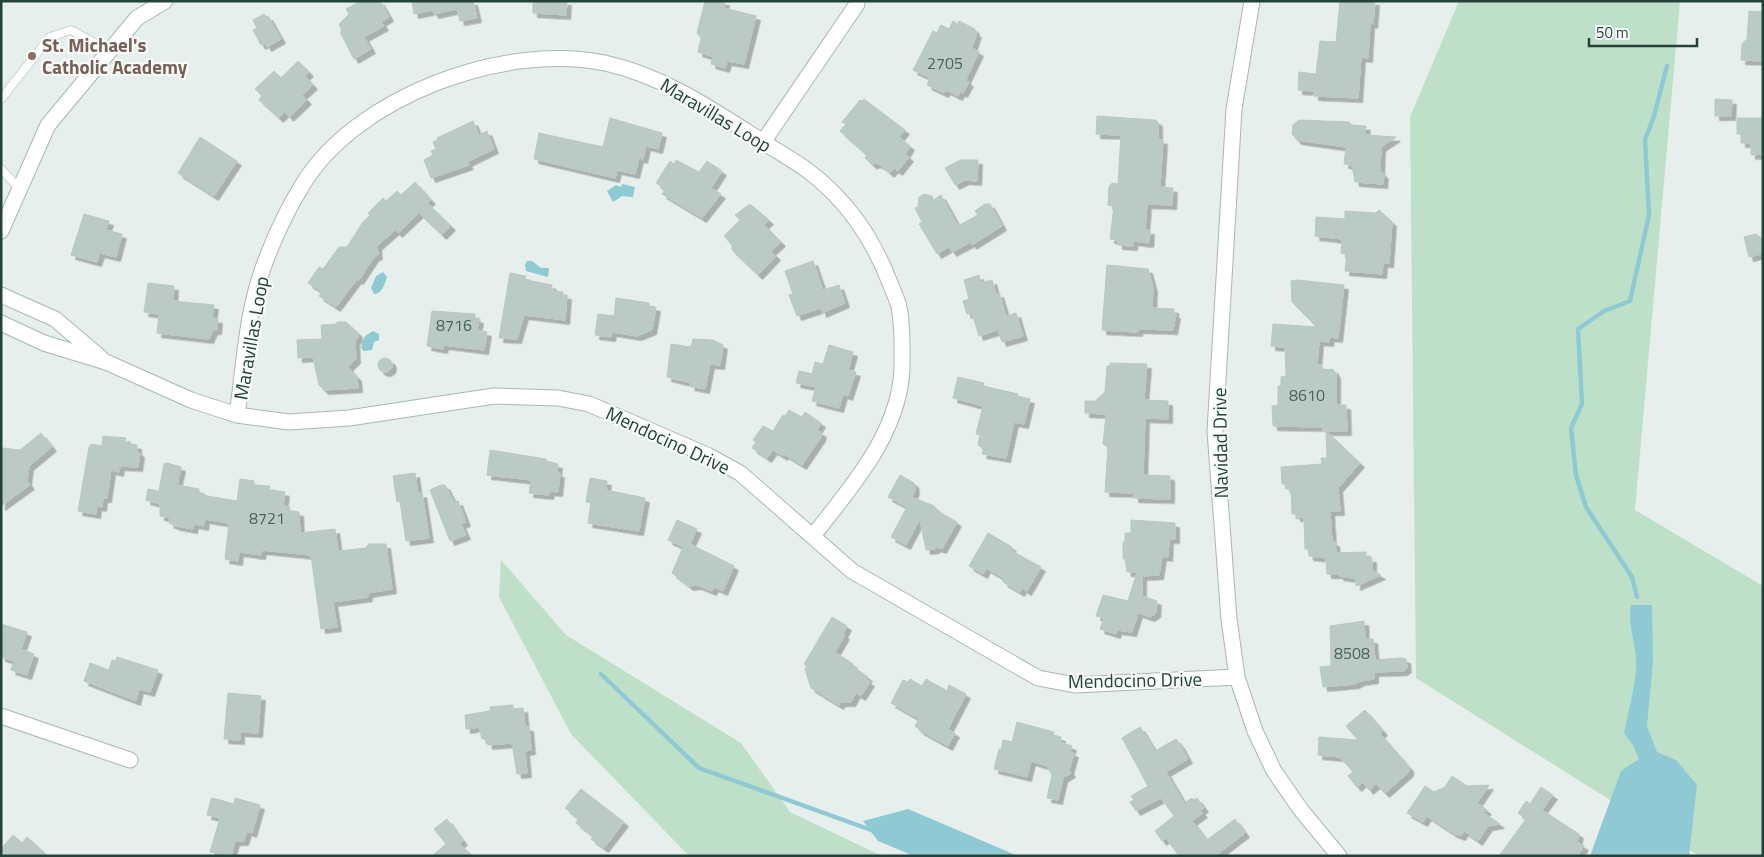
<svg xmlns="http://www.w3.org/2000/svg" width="1764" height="857" font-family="'Titillium Web',sans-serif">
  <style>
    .green { fill: #bfe0c8 }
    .water { fill: #8ec9d4 }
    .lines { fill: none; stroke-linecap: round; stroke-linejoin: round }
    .stream { stroke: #8ec9d4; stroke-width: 4.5 }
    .building { fill: #bbcac4; stroke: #b8c9c2; filter: url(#shadow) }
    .lane-casing { stroke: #a8b8b2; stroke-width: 9 }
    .street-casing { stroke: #a8b8b2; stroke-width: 17 }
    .secondary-casing { stroke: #a4bbb3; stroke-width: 17 }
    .lane { stroke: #fff; stroke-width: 8 }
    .street { stroke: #fff; stroke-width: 15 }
    .secondary { stroke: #fff; stroke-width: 15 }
    .education-dot { fill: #8d6e63; stroke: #f7fbf9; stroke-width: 2 }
    .labels { text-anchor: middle; stroke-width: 4.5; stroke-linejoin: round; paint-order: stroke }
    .number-label { font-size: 16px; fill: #4a645c }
    .education-label { font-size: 19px; font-weight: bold; fill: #785e54; stroke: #f7fbf9; text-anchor: start }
    .street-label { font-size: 19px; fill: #24423a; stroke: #f7fbf9 }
  </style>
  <defs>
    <filter id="shadow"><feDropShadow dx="4.5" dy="4.5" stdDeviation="0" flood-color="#0004"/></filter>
  </defs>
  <rect width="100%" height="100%" fill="#e6efeb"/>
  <!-- green -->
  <path class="green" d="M1459,1H1680L1635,510L1763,586V856H1699L1416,678L1410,117Z
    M501,560L566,635L741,743L790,812L882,856H689L571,734L499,597Z"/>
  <!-- water -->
  <path class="water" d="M623,184L635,187L633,197L622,196L613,202L607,191L616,185L620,187Z
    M527,261H532L541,268H549L548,277L526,271L525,265Z
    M383,272L387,277C385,284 381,295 374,294L371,288L376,276Z
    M373,331L379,334V340L374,342L372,350L363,351L361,347L365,336Z
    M1631,605H1652L1653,661L1647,726L1657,752L1676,760L1697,785L1689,856H1590L1621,771L1639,759L1633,745L1624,733C1628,713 1634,691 1636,671C1638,648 1627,627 1631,605Z
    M908,809L1018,856H914L878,841L863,821Z"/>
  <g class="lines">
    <!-- stream -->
    <path class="stream" d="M1637,597L1632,577L1586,507L1576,475L1571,428L1582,404L1578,329L1604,311L1630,301L1649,215L1645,140L1654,116L1667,66
      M601,674L699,768L874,831"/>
  </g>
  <!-- building -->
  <path class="building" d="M361,1H380L389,17L381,22L384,26L364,37L371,49L354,59L340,32L342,31L339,24L349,14L346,9Z
    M412,1H473L477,18L460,21L457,9L434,14L433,10L414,14Z
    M533,1H567L566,15L533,13Z
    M705,1H725L724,8L756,16L744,64L727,61L725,68L711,64L713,57L698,52L701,38L697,33Z
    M1340,1H1375L1373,24L1370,23L1368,58L1361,57L1358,98L1314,96V91L1298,90L1299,72L1316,74L1320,41L1336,42Z
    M1749,11L1763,12V61L1741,60L1742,44L1747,39Z
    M264,14L266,17L268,16L281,39L267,47L265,43L261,45L253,30L257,28L253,20Z
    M953,21L958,24L959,21L975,29L974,32L977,33L972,48L979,52L967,77L966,81L969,82L963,93L960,92L958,96L946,90L944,93L927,85L930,78L913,70L933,31L937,33L941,25L949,29Z
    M298,61L309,72L305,76L313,85L302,95L307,100L289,117L285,112L279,118L259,100L262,95L255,89L274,71L281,78Z
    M864,99L905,130L899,137L910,146L905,154L909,157L898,171L894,168L890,173L880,165L875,163L873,165L865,158L867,155L840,131L846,124L842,122L860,100L862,101Z
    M1715,99L1732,100L1731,116H1715Z
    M1097,116L1155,120L1158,122V139L1163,140L1160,187L1173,188L1172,205L1147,204L1145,230H1150L1149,243L1133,241V246L1118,245V240L1110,239L1114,206L1108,205L1109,187L1112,183L1118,184L1121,135L1096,134Z
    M610,118L662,133L658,149L646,146L643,159L639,158L635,174L617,170L615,178L534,159L539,133L603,147Z
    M1737,118H1763V154L1751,155V143H1741V134H1737Z
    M1299,120L1349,122L1352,125L1366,126L1365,135L1396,137L1381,147L1380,170L1384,175L1383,184L1355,182L1352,165L1344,164L1346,147L1297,140L1292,134L1293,125Z
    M473,121L479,135L487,131L494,149L467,162L469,165L431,178L424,160L433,155L431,151L436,149L433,142L438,140L437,138Z
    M200,137L237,161L214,196L178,173Z
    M676,160L699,172L707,161L722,171L711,188L721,194L702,218L662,194L665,189L656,183L670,161L674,164Z
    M960,160H978L977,181L965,180L955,185L945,168Z
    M415,182L431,200L427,203L451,226L442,235L419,213L398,233L395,230L377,246L378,255L374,257L359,280L357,279L336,307L319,296L322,292L308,283L319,267L323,269L339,247H347L363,222L370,215L368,213L383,198L386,201L397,191L401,195Z
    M924,194L932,196L933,200L941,195L958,226L978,215L975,211L985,204H990L1002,226L972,245L971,242L952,252L949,247L937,254L919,224L922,222L915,208L918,207L919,197Z
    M750,204L769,220L764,225L781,242L771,251L776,256L758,275L732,250V245L724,236L740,220L735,215Z
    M1379,210L1392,222L1389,263H1383L1382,274L1345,271L1347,254L1341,253L1342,239L1315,236L1316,217L1345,219V211L1376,213Z
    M84,214L109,221L106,230L122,234L116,257L100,253L97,262L71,255Z
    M1756,234L1760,237L1763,250L1761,254L1749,257L1744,237Z
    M813,261L823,290L839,285L845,303L822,313L821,308L797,316L789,295L793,294L785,271Z
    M1107,265L1148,269L1153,288L1152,308L1174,309V314H1176L1173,330L1138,329V332L1102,330Z
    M510,273L526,276L525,279L532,281L552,285L551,290L563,292V295H567L565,320L524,315L517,339L499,338Z
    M979,275L981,283L992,280L996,294L999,293L1006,316L1016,313L1023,336L1002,342L998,330L979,336L972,313L967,314L963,301L969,299L964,280Z
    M1298,280L1344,285L1338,338L1330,337L1329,342L1319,341L1317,365H1322V370L1333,369L1336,374V405H1346L1347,431H1323V427L1273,426L1272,406L1278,405V386H1281V377L1286,376L1285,347L1271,346L1273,324L1317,327L1292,302L1291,281Z
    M148,283L174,286L173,301L214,305L212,318L218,319L217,330H213L209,339L157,333L159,314L144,312Z
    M616,298L649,303V306L656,307L652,330L637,336L612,332L611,337L595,335L598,314L614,316Z
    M432,311L475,314V318L479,319L477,330L487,332L484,350L444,345L443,349L427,346Z
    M337,322H346L358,333V337L355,341L356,359L348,367L357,377L358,388L324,390L319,385L313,357L298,358L297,340L322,339L321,325L337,324Z
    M693,339L713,340L723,345L720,365L710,364L705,389L690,386L691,383L667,377L671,344L691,347Z
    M829,345L853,352L848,370L856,372L848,396L843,394L839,408L812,401L816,387L796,383L799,371L812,374L815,362L823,364Z
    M378 365a7 7 0 1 1 14 0a7 7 0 1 1-14 0Z
    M1110,363L1147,364L1144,400L1168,401V419L1145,418L1143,475L1170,476V499L1134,498V493L1105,492L1108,447L1103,444L1106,414L1085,413V401H1095L1105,392L1107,366H1110Z
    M958,377L984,383L983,386L1018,394L1017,396L1030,399L1024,424L1014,422L1006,458L982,454L984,448L979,446L978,444L980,435L976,434L983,406L953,398Z
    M789,410L802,417L805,412L821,423L817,430L822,433L821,437L802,465L784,454L783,456L773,450L767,458L752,448L756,442L753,440L763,426L773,431L783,415L785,416Z
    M1326,431L1360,463L1338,488L1340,511H1330L1332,542H1335L1336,553L1366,552V558H1372V570L1381,575L1356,586V579L1352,578L1339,576V574H1327L1326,558L1309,556L1308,549H1305L1304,520L1302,517H1296V514H1292L1291,488L1286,489L1285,484H1282L1281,467L1322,464L1321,458H1327Z
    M41,433L52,447L29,466L27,481L30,485L1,506V450L3,448L20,450Z
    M103,436L126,438L125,443L137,445V451L140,453L138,467L120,466L119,472L111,470L107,498H103L102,507L97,506L96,514L78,511L89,447L91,444L102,446Z
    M490,450L546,459V461L558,464L557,473H560L558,492L550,491L549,495L529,493L531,480L487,475Z
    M167,463L181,467L177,485L199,489V492L207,496L237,501L240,479L254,481V485L270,486L269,490L285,492L283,506L290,507L289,511L299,512L300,533L335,529L338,551L366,548L369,544H386L392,589L368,593V597L333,602L337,627L321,629L311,555L262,550L261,555L239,552L238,561L225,559L229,523L205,519L204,526L194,524L193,529L176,526L169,523L170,518L160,516V504L146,500L148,489L159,491L164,464Z
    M415,473L418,494L422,493L429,538L406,541L400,501L397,502L393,476Z
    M900,475L914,483L915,490L912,497L934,506L938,511L957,522L942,549L936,547L935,549L926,550L920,519L906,545L891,537L907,507L888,497Z
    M590,478L607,481L606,490L645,498L639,531L588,523L591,503L586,502Z
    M441,485H445L454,502L458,501L466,522L461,524L466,535L450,541L430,490Z
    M677,520L697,529L690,544L734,566L723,591L714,587L712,591L697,585L689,586L672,573L683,547L668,540Z
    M1131,520L1175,523V539H1169L1168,557L1162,556L1159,575L1142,576V596L1157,601L1156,613L1150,617L1138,613L1132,632L1117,630L1116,634L1100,629L1104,618L1096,616L1103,595L1128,601L1137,572H1127L1125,559H1123V542H1125V533H1131Z
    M988,533L1012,547L1010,550L1041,567L1027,591L1022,588L1020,592L1003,582L1005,579L986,568L983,574L969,566Z
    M832,617L847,626L843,634L845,635L835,652L853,664L852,666L868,677L866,680L870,682L861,696L856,693L851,702H841L839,705L811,688L805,669L807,666L804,664Z
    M1364,621L1365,639H1373L1375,660L1401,658L1406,659L1407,668L1403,671L1374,672V679L1360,681L1355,684L1323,687L1320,667L1331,666L1330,626Z
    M1,624L27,632L21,649L34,654L27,675L11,670L14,661L1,657Z
    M117,657L158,670L150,692L139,689L136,701L84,681L90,663L109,670L112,660L116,661Z
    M910,679L922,686L926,679L947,691L949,685L966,694L948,729L955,733L948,746L921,731L915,726L919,719L891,703L903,680L908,682Z
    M228,693L261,696L258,733L240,732V740L224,739Z
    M513,705V709L523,708L525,727H529L531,750L525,751L527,773L517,774L512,743L488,745L487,739H482L479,727L466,729L465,715L490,711V707Z
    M1365,710L1383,731L1380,734L1409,767V772L1385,793L1376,784L1369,790L1363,782L1357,787L1348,776L1353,772L1340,757L1318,755L1319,737L1358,740L1346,726Z
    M1017,722L1054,732L1053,735L1061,737L1060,742L1072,746L1070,752L1074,753L1069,770L1071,773L1063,778L1058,800L1047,798L1052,775L1047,766L1031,761L1027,777L994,769L999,749L1001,750L1003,740L1012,742Z
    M1140,727L1155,751L1176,739L1181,746L1188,759L1166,772L1184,803L1192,798L1194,800L1197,798L1204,808L1200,810L1203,813L1192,821L1207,840L1235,819L1245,833L1215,856H1179L1166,838L1162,841L1155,831L1174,816L1161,798L1136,811L1130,802L1134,800L1131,796L1148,786L1122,738Z
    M1452,776L1467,786L1489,785L1477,803L1487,810L1484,813L1500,824L1488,826L1478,841L1464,831L1461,836L1453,833L1427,816L1423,822L1407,813L1425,786L1434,792L1445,787Z
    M1541,787L1553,795L1542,810L1579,834L1577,842L1584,846L1577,856H1499L1526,819L1518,813L1526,801L1530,804Z
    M581,789L624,822L604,848L591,839L593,836L576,823L579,819L565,808Z
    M213,798L234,804L235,798L260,805L252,833L247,831L244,841H235L231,856L210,852L220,818L207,815L211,799Z
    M447,819L463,841L459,844L473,856H432L446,844L434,829Z
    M13,835L22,843L27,837L48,856H1V849Z"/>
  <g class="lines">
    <!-- lane casing -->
    <g class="lane-casing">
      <path id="lane" d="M1,99L50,37L71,30L110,51
        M1,169L20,189"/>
    </g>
    <!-- street casing -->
    <g class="street-casing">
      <path id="street" d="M1252,1L1234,109L1215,431L1229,619L1237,677L1255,731L1274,771L1301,810L1339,856
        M763,142L857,4
        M1,295L55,319L101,358
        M1,323L44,343L106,362L191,400L237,415L289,422L349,418L494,396L558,398L589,404L709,456L740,473L852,571L1038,678L1075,685L1237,677
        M237,415C244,367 246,315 263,268C273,240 287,210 303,184C357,96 505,42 605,63C663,76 710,108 760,140C775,150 792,159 807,170C847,200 872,237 890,283C893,291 897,299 899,307C903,326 902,349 902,369C899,434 851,487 813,536
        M1,716L130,760"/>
    </g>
    <!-- secondary casing -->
    <g class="secondary-casing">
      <path id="secondary" d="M1,231L48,125L137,18L165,1"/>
    </g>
    <!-- lane -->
    <use href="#lane" class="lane"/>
    <!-- street -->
    <use href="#street" class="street"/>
    <!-- secondary -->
    <use href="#secondary" class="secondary"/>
  </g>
  <!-- markers -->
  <circle class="education-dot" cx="32" cy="56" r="5"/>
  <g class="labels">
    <!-- number labels -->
    <g class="number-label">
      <text x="945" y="69">2705</text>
      <text x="454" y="331">8716</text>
      <text x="1307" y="401">8610</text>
      <text x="267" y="524">8721</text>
      <text x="1352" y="659">8508</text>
    </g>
    <!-- education labels -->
    <g class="education-label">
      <text x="42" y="52">St. Michael's<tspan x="42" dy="22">Catholic Academy</tspan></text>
    </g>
    <!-- street labels -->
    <g class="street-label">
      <text transform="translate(716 115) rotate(31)" y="7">Maravillas Loop</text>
      <text transform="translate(251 338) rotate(-80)" y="7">Maravillas Loop</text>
      <text transform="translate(668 440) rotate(25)" y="7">Mendocino Drive</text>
      <text transform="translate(1220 443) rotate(-91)" y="7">Navidad Drive</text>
      <text transform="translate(1135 680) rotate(-1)" y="7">Mendocino Drive</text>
    </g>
  </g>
  <!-- border -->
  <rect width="1764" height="857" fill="none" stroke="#24423a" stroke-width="5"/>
  <!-- scale -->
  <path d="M1589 38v8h108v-8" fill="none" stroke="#24423a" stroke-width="2.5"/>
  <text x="1596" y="38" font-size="15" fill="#24423a" stroke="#f7fbf9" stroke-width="4" paint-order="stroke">50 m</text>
</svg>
